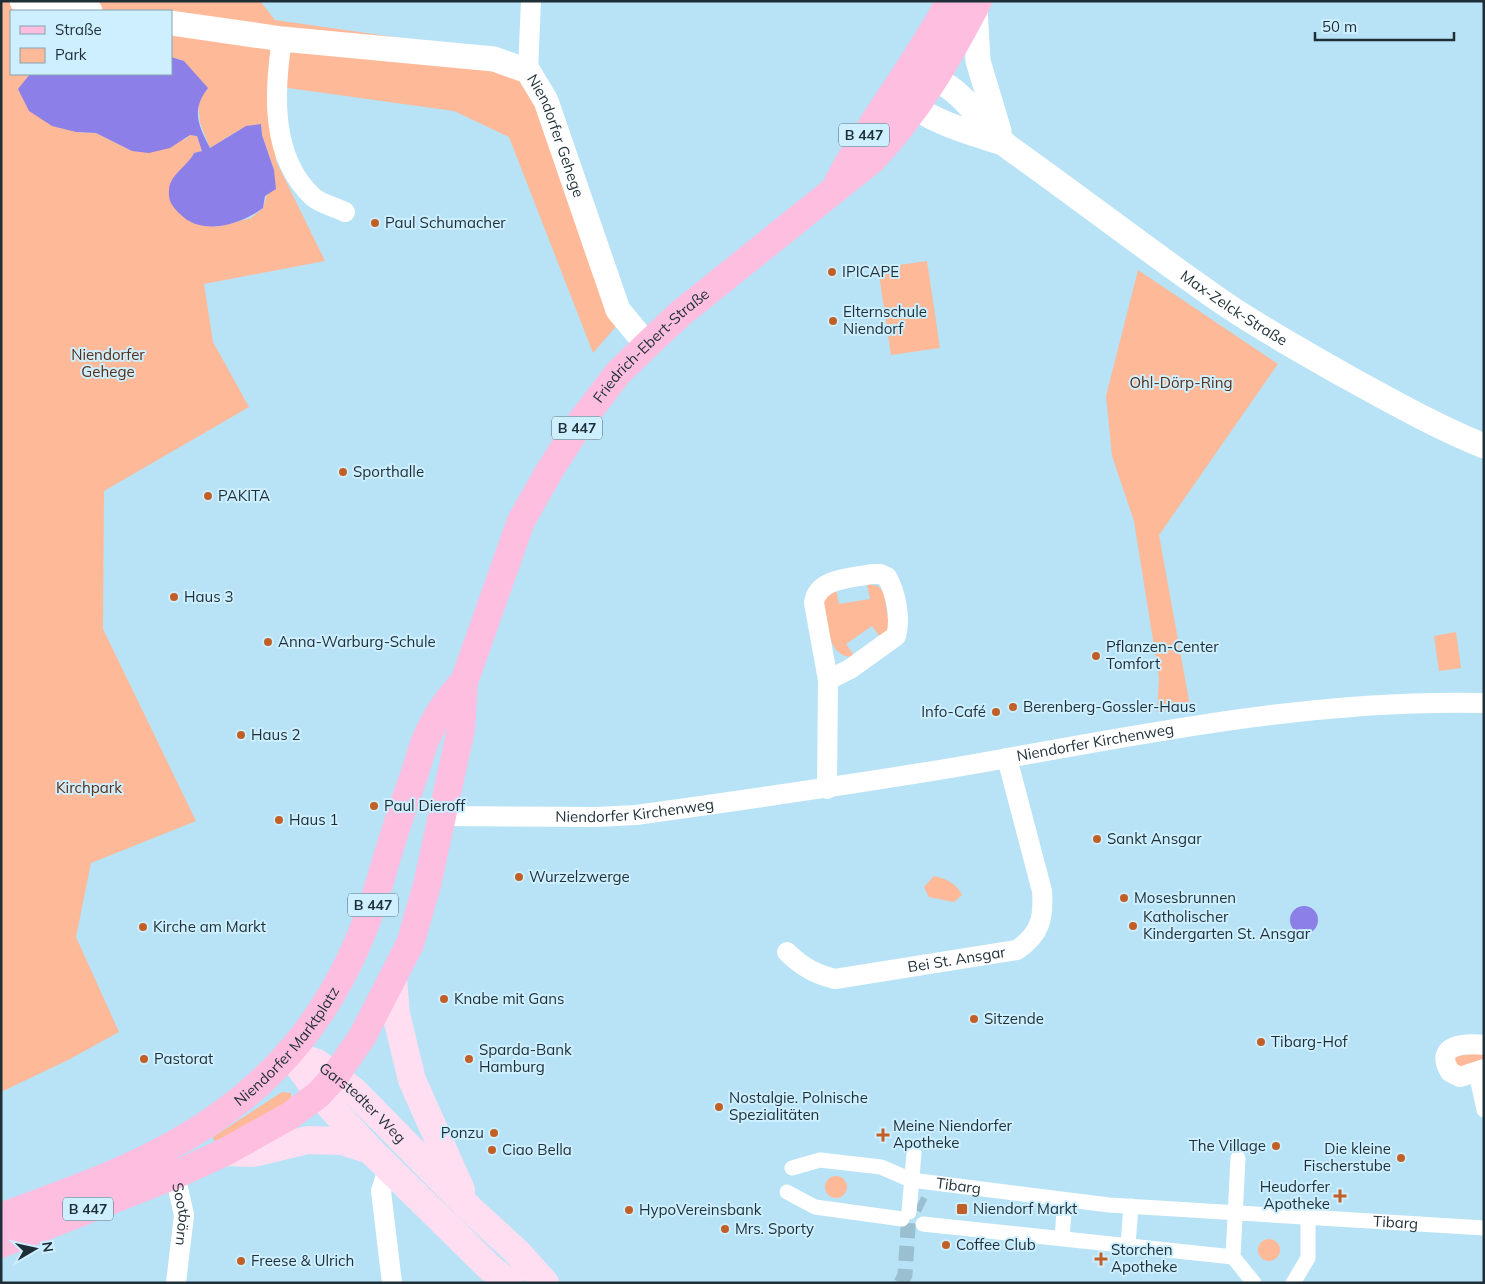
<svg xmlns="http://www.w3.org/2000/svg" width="1485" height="1284" font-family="Mulish,sans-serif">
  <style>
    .green { fill: #feb998; fill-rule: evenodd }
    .water { fill: #8c80e8 }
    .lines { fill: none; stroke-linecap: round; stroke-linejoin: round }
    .pedestrian-tunnel { stroke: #99bfd0; stroke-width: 15; stroke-dasharray: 15 8; stroke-linecap: butt }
    .pedestrian { stroke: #fff; stroke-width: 15 }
    .minor { stroke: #fff; stroke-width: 20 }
    .tertiary { stroke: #fff; stroke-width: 25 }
    .secondary { stroke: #fedef0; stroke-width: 28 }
    .primary { stroke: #fdbee0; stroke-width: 28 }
    .poi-dot { fill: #c25f26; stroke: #cdefff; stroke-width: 2 }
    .labels { text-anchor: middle; stroke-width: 4; stroke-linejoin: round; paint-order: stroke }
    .shield { fill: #cdefff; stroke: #526973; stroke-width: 1 }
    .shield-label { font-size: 14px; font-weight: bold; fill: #1e2f37 }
    .street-label { font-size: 15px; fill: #1e2f37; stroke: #cdefff }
    .poi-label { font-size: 15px; fill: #1e2f37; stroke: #cdefff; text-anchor: start }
    .park-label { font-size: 15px; fill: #5a2e17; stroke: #cdefff }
  </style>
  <rect width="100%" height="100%" fill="#b8e3f6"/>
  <!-- green -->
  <path class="green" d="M1,1H260L275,20L513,54L538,105L619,323L593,353L509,137L454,111L288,88L270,91L276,161L325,261L204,284L213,342L249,407L104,491L103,629L196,821L91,863L76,937L119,1032L68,1060L1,1092ZM11,11H171V57L184,61L198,100L200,123L210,148L234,133L261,124L262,135L274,170L263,208L251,218L216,227L176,174L190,162L194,153L202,151L197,136L190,134L186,139L132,151L96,133L76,132L18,90L30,74H11Z
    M927,261L940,348L891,355L878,268Z
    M1138,270L1278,364L1159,535L1190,706L1157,712L1159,678L1134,521L1112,456L1106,396Z
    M867,584L878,586L884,593L889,626L886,634L881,638L872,626L846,644L855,657C827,659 828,624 823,603L828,595L836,589L839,604L870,599Z
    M1456,632L1461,668L1439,671L1434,636Z
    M934,876C947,879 956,883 962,895L954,902L929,897L924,887Z
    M1484,1053V1060L1465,1069L1455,1066V1056Z
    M282,1092L291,1093V1100L238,1134L214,1141L213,1137Z
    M825 1187a11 11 0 1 1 22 0a11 11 0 1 1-22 0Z
    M1258 1250a11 11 0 1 1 22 0a11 11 0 1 1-22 0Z"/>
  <!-- water -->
  <path class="water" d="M171,57L184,61L208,88C191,110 198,125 210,148L246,126L261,124L262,135L274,170L276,189L265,196L263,208C240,225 201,237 179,213C172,206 168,201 169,190C170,174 188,166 194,153L202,151L197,136L190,135L170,148L149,153L132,151L96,133L76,132L52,126L29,111L18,89L30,74H171Z
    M1290 920a14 14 0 1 1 28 0a14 14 0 1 1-28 0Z"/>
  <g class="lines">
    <!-- pedestrian-tunnel -->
    <path class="pedestrian-tunnel" d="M918,1203L924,1206
      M901,1283L905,1275L909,1212"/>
    <!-- pedestrian -->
    <g class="pedestrian">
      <path d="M1476,1073L1484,1110"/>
      <path d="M1238,1158L1233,1257L1254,1283"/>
      <path id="s1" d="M792,1168L820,1160L881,1167L911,1180L1109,1205L1484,1228"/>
      <path d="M787,1192L815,1207L902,1219"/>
      <path d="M909,1212L914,1153"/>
      <path d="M923,1224L1233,1257"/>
      <path d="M1062,1238L1065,1200"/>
      <path d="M1128,1245L1131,1206"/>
      <path d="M1293,1283L1308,1258V1217"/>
    </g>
    <!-- minor -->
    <g class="minor">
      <path d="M282,39C274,92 270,157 313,197C321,204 335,207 345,212"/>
      <path d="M528,71L531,1"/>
      <path d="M827,789L828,680L814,603C817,578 852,578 872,574H880L887,577C896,593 901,619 896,636L850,669L828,680"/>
      <path id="s2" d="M443,816L596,817L636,815C751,799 866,783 980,763C1147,733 1314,699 1484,703"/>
      <path id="s3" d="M787,952C802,967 815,974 835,979L1017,950C1040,934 1044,919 1042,891L1007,758"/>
      <path d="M1484,1045C1466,1043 1433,1044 1450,1072L1460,1077L1484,1069"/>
      <path d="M388,1169L381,1191L392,1283"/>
      <path id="s4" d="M175,1175L184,1215L176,1283"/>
    </g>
    <!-- tertiary -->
    <g class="tertiary">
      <path d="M22,1L90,11"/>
      <path d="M975,7L978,61L999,131"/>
      <path id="s5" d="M171,23L282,39L494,59L528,71L546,101L618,310L647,345"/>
      <path id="s6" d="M1003,143C978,135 931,122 912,104C907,98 904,90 901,83C951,59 977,125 1011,149C1083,200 1152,254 1225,304C1265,331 1307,354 1349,378C1393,402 1437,427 1484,446"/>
    </g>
    <!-- secondary -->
    <g class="secondary">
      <path d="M393,979L396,1014L412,1080L461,1190"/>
      <path id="s7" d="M290,1054L317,1063L355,1092L470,1209L517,1252L545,1283"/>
      <path d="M290,1054L319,1094L370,1150L489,1267L509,1283"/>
      <path d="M225,1152L254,1153L308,1140L341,1141L370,1150"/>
    </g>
    <!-- primary -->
    <g class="primary">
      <path d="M838,182C871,119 917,64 950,1"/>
      <path id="s8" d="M1,1217C56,1196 113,1177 165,1149C278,1089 344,1003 380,881C390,847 400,814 412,781C417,768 420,754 425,741C434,720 448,698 464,682"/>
      <path id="s9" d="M1,1244L175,1175L225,1152L291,1115L319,1094L335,1076L362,1037L410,944L427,885L461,729L464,682L521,521L550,470L582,420L618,373L647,345L681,313L873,159C917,112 948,59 978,1"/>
    </g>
  </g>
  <!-- markers -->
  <g class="poi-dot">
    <circle cx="375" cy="223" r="5"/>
    <circle cx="832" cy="272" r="5"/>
    <circle cx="833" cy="321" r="5"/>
    <circle cx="343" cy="472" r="5"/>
    <circle cx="208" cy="496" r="5"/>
    <circle cx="174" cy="597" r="5"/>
    <circle cx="268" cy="642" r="5"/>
    <circle cx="1096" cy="656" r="5"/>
    <circle cx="1013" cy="707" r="5"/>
    <circle cx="996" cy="712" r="5"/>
    <circle cx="241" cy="735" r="5"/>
    <circle cx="374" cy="806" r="5"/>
    <circle cx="279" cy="820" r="5"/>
    <circle cx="1097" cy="839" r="5"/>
    <circle cx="519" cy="877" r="5"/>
    <circle cx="1124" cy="898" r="5"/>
    <circle cx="1133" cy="926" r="5"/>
    <circle cx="143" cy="927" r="5"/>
    <circle cx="444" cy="999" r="5"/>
    <circle cx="974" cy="1019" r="5"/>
    <circle cx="1261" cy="1042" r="5"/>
    <circle cx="144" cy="1059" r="5"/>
    <circle cx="469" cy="1059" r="5"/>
    <circle cx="719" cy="1107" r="5"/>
    <circle cx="494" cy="1133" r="5"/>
    <path d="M880.5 1127.5h5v5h5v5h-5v5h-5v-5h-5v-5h5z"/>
    <circle cx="1276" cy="1146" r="5"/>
    <circle cx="492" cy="1150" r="5"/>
    <circle cx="1401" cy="1158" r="5"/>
    <path d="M1337.5 1188.5h5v5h5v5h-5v5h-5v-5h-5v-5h5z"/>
    <rect x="956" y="1203" width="12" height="12" rx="2.5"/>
    <circle cx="629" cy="1210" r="5"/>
    <circle cx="725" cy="1229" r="5"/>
    <circle cx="946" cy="1245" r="5"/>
    <path d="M1098.5 1251.5h5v5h5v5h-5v5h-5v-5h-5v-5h5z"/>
    <circle cx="241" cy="1261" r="5"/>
  </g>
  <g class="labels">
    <!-- shield labels -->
    <g class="shield">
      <rect x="839" y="123.5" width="50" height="23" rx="4"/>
      <rect x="552" y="416.5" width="50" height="23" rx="4"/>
      <rect x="348" y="893.5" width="50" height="23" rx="4"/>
      <rect x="63" y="1197.5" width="50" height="23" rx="4"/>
    </g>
    <g class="shield-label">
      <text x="864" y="140">B 447</text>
      <text x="577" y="433">B 447</text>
      <text x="373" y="910">B 447</text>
      <text x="88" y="1214">B 447</text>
    </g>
    <!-- street labels -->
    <g class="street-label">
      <text dy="5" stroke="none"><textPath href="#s5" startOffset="432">Niendorfer Gehege</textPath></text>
      <text dy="5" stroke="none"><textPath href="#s6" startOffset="536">Max-Zelck-Straße</textPath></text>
      <text dy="5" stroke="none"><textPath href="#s9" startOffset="1188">Friedrich-Ebert-Straße</textPath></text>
      <text dy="5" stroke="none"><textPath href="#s2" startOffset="658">Niendorfer Kirchenweg</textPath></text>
      <text dy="5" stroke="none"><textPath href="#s2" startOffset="192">Niendorfer Kirchenweg</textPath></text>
      <text dy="5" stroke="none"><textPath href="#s3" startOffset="179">Bei St. Ansgar</textPath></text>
      <text dy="5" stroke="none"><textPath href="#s8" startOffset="339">Niendorfer Marktplatz</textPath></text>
      <text dy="5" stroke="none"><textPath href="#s7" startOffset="89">Garstedter Weg</textPath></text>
      <text dy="5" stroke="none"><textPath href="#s1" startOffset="171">Tibarg</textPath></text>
      <text dy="5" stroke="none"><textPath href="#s4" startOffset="40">Sootbörn</textPath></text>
      <text dy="5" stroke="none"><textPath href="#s1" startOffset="610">Tibarg</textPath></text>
    </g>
    <!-- poi labels -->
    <g class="poi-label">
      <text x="385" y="228">Paul Schumacher</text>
      <text x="842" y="277">IPICAPE</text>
      <text x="843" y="317">Elternschule<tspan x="843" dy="17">Niendorf</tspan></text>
      <text x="353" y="477">Sporthalle</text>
      <text x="218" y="501">PAKITA</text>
      <text x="184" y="602">Haus 3</text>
      <text x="278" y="647">Anna-Warburg-Schule</text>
      <text x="1106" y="652">Pflanzen-Center<tspan x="1106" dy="17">Tomfort</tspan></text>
      <text x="1023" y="712">Berenberg-Gossler-Haus</text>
      <text x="986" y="717" text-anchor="end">Info-Café</text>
      <text x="251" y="740">Haus 2</text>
      <text x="384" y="811">Paul Dieroff</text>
      <text x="289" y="825">Haus 1</text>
      <text x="1107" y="844">Sankt Ansgar</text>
      <text x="529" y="882">Wurzelzwerge</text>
      <text x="1134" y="903">Mosesbrunnen</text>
      <text x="1143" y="922">Katholischer<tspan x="1143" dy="17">Kindergarten St. Ansgar</tspan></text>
      <text x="153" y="932">Kirche am Markt</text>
      <text x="454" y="1004">Knabe mit Gans</text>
      <text x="984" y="1024">Sitzende</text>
      <text x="1271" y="1047">Tibarg-Hof</text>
      <text x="479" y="1055">Sparda-Bank<tspan x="479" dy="17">Hamburg</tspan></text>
      <text x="154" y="1064">Pastorat</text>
      <text x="729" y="1103">Nostalgie. Polnische<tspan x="729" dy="17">Spezialitäten</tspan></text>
      <text x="893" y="1131">Meine Niendorfer<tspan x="893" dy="17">Apotheke</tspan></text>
      <text x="484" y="1138" text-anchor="end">Ponzu</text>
      <text x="1266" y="1151" text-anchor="end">The Village</text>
      <text x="1391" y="1154" text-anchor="end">Die kleine<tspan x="1391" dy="17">Fischerstube</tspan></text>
      <text x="502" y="1155">Ciao Bella</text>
      <text x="1330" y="1192" text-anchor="end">Heudorfer<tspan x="1330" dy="17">Apotheke</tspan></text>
      <text x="973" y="1214">Niendorf Markt</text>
      <text x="639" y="1215">HypoVereinsbank</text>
      <text x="735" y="1234">Mrs. Sporty</text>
      <text x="956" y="1250">Coffee Club</text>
      <text x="1111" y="1255">Storchen<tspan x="1111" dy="17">Apotheke</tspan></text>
      <text x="251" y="1266">Freese &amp; Ulrich</text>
    </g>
    <!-- park labels -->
    <g class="park-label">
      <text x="108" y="360">Niendorfer<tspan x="108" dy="17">Gehege</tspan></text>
      <text x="1181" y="388">Ohl-Dörp-Ring</text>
      <text x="89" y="793">Kirchpark</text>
    </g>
  </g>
  <!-- border -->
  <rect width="1485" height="1284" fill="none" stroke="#1e2f37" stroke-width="5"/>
  <!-- legend -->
  <rect x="10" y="10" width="162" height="65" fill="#cdefff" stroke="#87a2af"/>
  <rect x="20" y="26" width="25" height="8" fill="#fdbee0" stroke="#87a2af"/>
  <text x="55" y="35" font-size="15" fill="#1e2f37">Straße</text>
  <rect x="20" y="48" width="25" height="15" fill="#feb998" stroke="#87a2af"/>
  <text x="55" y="60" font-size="15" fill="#1e2f37">Park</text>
  <!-- north arrow -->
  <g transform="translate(35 1249) rotate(81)" stroke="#cdefff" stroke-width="4" paint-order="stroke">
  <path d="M0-4L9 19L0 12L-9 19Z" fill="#1e2f37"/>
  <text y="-8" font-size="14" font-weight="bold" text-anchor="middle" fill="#1e2f37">N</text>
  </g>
  <!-- scale -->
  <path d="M1315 32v8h139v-8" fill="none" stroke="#1e2f37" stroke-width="2.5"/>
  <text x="1322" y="32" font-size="15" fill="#1e2f37" stroke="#cdefff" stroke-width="4" paint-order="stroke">50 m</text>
</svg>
